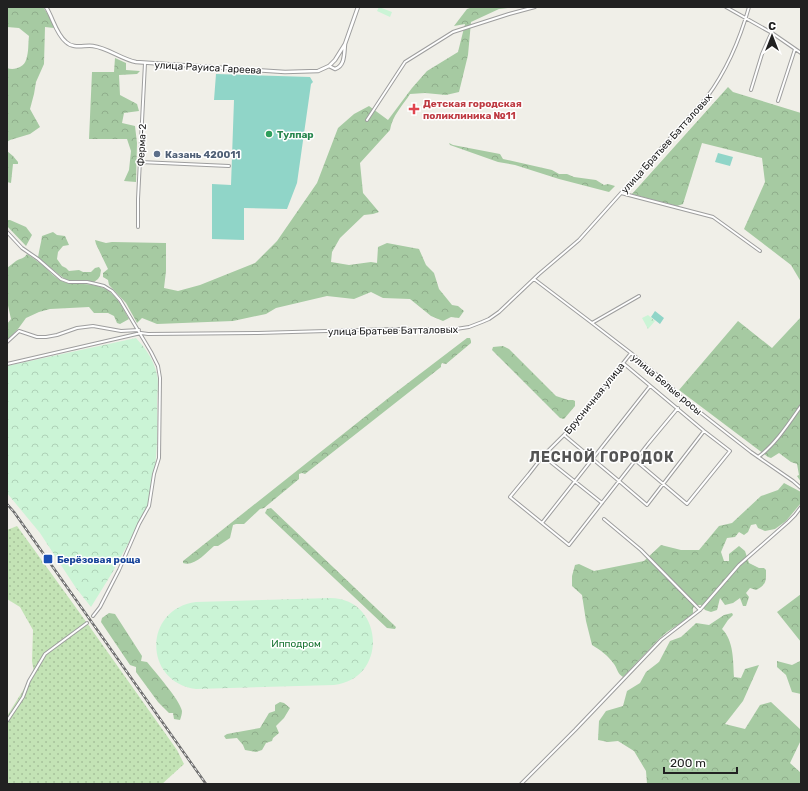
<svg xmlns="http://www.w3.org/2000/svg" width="808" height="791" font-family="Rubik,sans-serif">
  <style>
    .grass { fill: url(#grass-dots) }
    .forest { fill: url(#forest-crowns) }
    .park { fill: url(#park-crowns) }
    .pitch { fill: #90d5c8 }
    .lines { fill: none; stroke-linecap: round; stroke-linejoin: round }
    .minor-casing { stroke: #9e9e9e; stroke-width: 4 }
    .tertiary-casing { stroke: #9e9e9e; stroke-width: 4.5 }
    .minor { stroke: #fff; stroke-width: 2 }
    .tertiary { stroke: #fff; stroke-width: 2.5 }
    .rail-casing { stroke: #6f6f6f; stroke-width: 2.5 }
    .rail { stroke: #fff; stroke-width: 1; stroke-dasharray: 3; stroke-linecap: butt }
    .health-dot { fill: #e0444e; stroke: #fff; stroke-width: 1.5 }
    .leisure-dot { fill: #2e9e5b; stroke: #fff; stroke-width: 1.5 }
    .service-dot { fill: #5c6f8a; stroke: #fff; stroke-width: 1.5 }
    .transit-dot { fill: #1a4fb4; stroke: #fff; stroke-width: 1.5 }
    .labels { text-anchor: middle; stroke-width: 3; stroke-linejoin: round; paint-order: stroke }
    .street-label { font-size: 10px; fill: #212121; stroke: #fff }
    .health-label { font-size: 10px; font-weight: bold; fill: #be3a42; stroke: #fff; text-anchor: start }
    .leisure-label { font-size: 10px; font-weight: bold; fill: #27864d; stroke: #fff; text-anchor: start }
    .service-label { font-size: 10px; font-weight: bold; fill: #4e5e75; stroke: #fff; text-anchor: start }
    .transit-label { font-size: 10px; font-weight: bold; fill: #164399; stroke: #fff; text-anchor: start }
    .park-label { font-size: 10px; fill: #197433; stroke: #fff }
    .district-label { font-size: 14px; font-weight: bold; letter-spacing: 1px; fill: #545454; stroke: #fff }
  </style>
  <defs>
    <pattern id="grass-dots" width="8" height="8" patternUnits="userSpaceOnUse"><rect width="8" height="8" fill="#c3e3b5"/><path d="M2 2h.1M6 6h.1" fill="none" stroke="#a7c29b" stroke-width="1.8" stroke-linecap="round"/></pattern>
    <pattern id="forest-crowns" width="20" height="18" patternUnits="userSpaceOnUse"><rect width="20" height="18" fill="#a6caa2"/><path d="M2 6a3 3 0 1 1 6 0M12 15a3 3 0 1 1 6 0" fill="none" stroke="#8fad8b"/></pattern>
    <pattern id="park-crowns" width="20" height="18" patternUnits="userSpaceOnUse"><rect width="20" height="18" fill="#cbf4d6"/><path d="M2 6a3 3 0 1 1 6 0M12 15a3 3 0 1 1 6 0" fill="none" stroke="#aed1b7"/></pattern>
  </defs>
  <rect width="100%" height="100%" fill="#f0efe8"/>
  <!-- grass -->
  <path class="grass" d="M17,526L87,623L177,750L184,764L162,784H7V716L34,673L32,661L33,630L20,607L7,599V530Z"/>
  <!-- forest -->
  <path class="forest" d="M7,7H43L51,19L54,28L45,27L44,64L36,82L34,94L30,109L40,127L30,134L10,140L7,142V68C14,71 24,67 26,60C29,52 28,43 29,36L19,28L7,27Z
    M473,7H518L499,9L471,22L468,55L459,92L446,95L425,93L410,94C403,105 392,116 390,130L360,163L363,193L379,212L373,214L364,215L340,238L332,252L331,262L349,265L371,262L377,263L378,247L387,243L419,249L426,265L434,273L439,289L452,305L458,306L464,311L459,318L451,317L443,321L431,316L410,299L383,298L371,292L354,299L327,296L276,308L266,314L233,321L157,324L142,318L137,323L126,303L109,285L108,280L103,277V273L108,269L96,244L95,240L106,243L112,242L166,243V271L164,288L178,291L200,285L255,263L277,241L317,183L338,128L354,114L369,106L388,120L412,88L427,71L458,52L465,24L454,26L467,9Z
    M115,58L126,63V70L140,71L137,74L119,75L120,95L137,104L139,111L124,113L122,123L135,126L137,143L136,182L124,181L129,170L131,151L127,139H89L92,72H114Z
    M728,87L733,92L801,113V282L791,265L744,229L765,182L762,158L702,143L683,204L677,206L639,196L632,194Z
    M449,143L453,145L500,154L503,159L552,170L559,174H567L574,177L596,180L604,185L608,184L615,186L609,192L559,179L515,165L498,162L450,145Z
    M7,151L13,156L18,162V164H13L11,183L7,182Z
    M7,220H10L26,227L32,235L26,246L7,226Z
    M53,232L57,235L65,236L69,245L63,246L58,252L57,259L62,266L66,268L69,271L79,270L83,272H91L95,268L99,267L101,270L100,276L98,279L94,282L66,280L38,258C39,250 41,244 42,236Z
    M27,254C33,258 39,262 45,267C50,272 55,278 62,281C68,284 77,284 83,284C111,285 117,297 129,319L120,324L117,323L114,316L108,313H94L89,307L50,309L39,312L26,318L18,329L7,341V324L11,319L7,301V268C10,266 13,263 16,261C21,258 24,259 27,254Z
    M801,317V482L797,476L799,475L797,464L791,462L779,453L771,458L768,457L679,390L738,321L772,348Z
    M467,338H470L471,341V343L446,364L442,363L441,365V367L305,474L302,473L299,474V479L264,508L260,509L244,524H236L233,525L230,538L218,546H214C206,553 194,567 183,563V561L391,396Z
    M503,346L509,349L556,396L568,400H573L575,401V406L564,419L560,418L492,350L493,347Z
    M784,483L801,492V503L786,521L775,529L765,531L758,528L756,524L751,525L748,532L744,535L739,532L735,537L727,538L721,552L724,561H729V554L739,546L745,551L749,563L759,568H764L766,570C766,581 767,584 756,590L750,588L746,593L749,597L746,606H743L740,598L733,603L725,605L720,598L717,610L711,612L705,610L701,605H696L693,608V613L691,616L667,632L659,639L623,677C617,673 618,670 614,664C607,655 602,651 592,645L586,621L582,595L572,586V576L575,565L579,564L594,571L644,561L661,545L681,550H699L719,526L732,523L761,496L778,490Z
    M271,508L396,627L395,629L387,628L265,513L267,509Z
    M801,594V694L792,692L786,675L777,667V661L792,665L800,661L801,642L777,612Z
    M109,613L115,614L142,656L141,661L147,662C155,672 180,700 182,711C182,714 181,717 180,720L174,719L173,713H169L158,702L136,672V667L130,665L101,622L102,618Z
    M732,613L733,615L728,620L722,629C734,641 733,661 734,677L741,678L745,669L759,665L743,701L725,724L745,729L760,705L771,702L801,730V740L790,763L801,773V784H647L646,771L634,751L618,741L608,742L598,740L599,721L606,711L623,706L627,691L640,683L646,672L659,662L670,641L681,637L693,626L696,623L709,625L724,615Z
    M280,702L284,703L290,708L284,718L276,726L279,733L273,738L272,741L266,743L262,750L256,752L245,750L243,745L237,738L226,739L224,736L227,734L260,728L269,713L275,711V705Z"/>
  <!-- park -->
  <path class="park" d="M379,7L392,12L390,17L377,11Z
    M648,315L655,321L648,329L642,318Z
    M136,338C146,349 154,360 157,375C159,383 157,394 157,402C158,438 157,474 147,509L112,573L91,607L76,588L40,533L7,493V366Z
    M330,598C384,598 389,679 334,685L196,689C143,682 143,609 196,602Z"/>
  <!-- pitch -->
  <path class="pitch" d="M216,74L310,77L313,82L311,84L297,183L287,209L244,208V240L212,239V184L231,185L234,100H214Z
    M718,153L733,157L730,166L715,162Z
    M655,311L664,318L660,324L651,317Z"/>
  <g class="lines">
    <!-- minor casing -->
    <g class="minor-casing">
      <path id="minor" d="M726,7L772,33L801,53
        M751,90L762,54L770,36L772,33
        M778,101L795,49
        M367,120L405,62L453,32L509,14L535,7
        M140,162L229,166
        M621,193L713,217L760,251
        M138,227V199L145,63
        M7,232L22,248L38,259L61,279L69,282H87L96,284L104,286L112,291L120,300L151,352L158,366L160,378L159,458L154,474L149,506L139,524L119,570L100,607L93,616
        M534,279L592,323L631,353L669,385L683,399L751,452L793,481L801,488
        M592,323L639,296
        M7,342L19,331L37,337H46L57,335L77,328L93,326L121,331L139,330
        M631,353L595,399L564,435L543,456L529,474L510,497L569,545L648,444L678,408
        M623,363L704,431L730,451L687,504L635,460
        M7,364L141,333L148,334L258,333L395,329H456L469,327L482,322L489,319L499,312L539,274L579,240L707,97C727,70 740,39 749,7
        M564,435L619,481L647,505L704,431
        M543,456L602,503
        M758,457C775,445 789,423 801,406
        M604,519L641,550L700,610
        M542,523L650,386
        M7,721L23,697L29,681L45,654L87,623
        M521,784L575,730L661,640L700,610L739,565L788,522L795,515L801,507"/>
    </g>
    <!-- tertiary casing -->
    <g class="tertiary-casing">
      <path id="tertiary" d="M46,7C53,18 56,34 66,42C73,49 84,45 93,46C108,48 121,59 136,62L285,72L318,71L329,66L335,60L345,44L358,7
        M329,66L335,69C345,66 344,54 345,44"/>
    </g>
    <!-- minor -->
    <use href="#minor" class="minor"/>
    <!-- tertiary -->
    <use href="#tertiary" class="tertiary"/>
    <!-- rail casing -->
    <g class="rail-casing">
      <path id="rail" d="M7,504L14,512L206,784"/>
    </g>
    <!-- rail -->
    <use href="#rail" class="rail"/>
  </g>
  <!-- markers -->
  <path class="health-dot" d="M412 103h4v4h4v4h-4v4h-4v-4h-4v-4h4z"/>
  <circle class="leisure-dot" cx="269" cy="134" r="4"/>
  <circle class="service-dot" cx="157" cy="154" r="4"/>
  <rect class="transit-dot" x="43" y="554" width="10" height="10" rx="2"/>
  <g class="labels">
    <!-- street labels -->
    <g class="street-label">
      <text transform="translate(208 67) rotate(3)" y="4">улица Рауиса Гареева</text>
      <text transform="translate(666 143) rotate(-48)" y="4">улица Братьев Батталовых</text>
      <text transform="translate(141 145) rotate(-87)" y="4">Ферма-2</text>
      <text transform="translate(393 330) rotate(-1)" y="4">улица Братьев Батталовых</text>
      <text transform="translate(667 384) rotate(40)" y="4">улица Белые росы</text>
      <text transform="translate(594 398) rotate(-51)" y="4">Брусничная улица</text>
    </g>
    <!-- health labels -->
    <g class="health-label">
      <text x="423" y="107">Детская городская<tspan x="423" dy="12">поликлиника №11</tspan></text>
    </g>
    <!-- leisure labels -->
    <g class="leisure-label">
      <text x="277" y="138">Тулпар</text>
    </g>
    <!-- service labels -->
    <g class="service-label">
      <text x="165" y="158">Казань 420011</text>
    </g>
    <!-- transit labels -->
    <g class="transit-label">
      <text x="57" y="563">Берёзовая роща</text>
    </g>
    <!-- park labels -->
    <g class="park-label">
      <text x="296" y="647">Ипподром</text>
    </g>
    <!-- district labels -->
    <g class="district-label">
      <text x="602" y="462">ЛЕСНОЙ ГОРОДОК</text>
    </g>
  </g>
  <!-- border -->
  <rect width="808" height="791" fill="none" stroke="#212121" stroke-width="16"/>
  <!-- north arrow -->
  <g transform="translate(772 36)" stroke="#ffffff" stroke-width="3" paint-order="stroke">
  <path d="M0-3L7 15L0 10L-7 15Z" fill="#212121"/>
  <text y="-6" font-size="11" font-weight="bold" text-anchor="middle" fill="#212121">С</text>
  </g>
  <!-- scale -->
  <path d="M664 767v6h73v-6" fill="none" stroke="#212121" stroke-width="2"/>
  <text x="670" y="767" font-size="12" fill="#212121" stroke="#ffffff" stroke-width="3" paint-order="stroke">200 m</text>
</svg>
